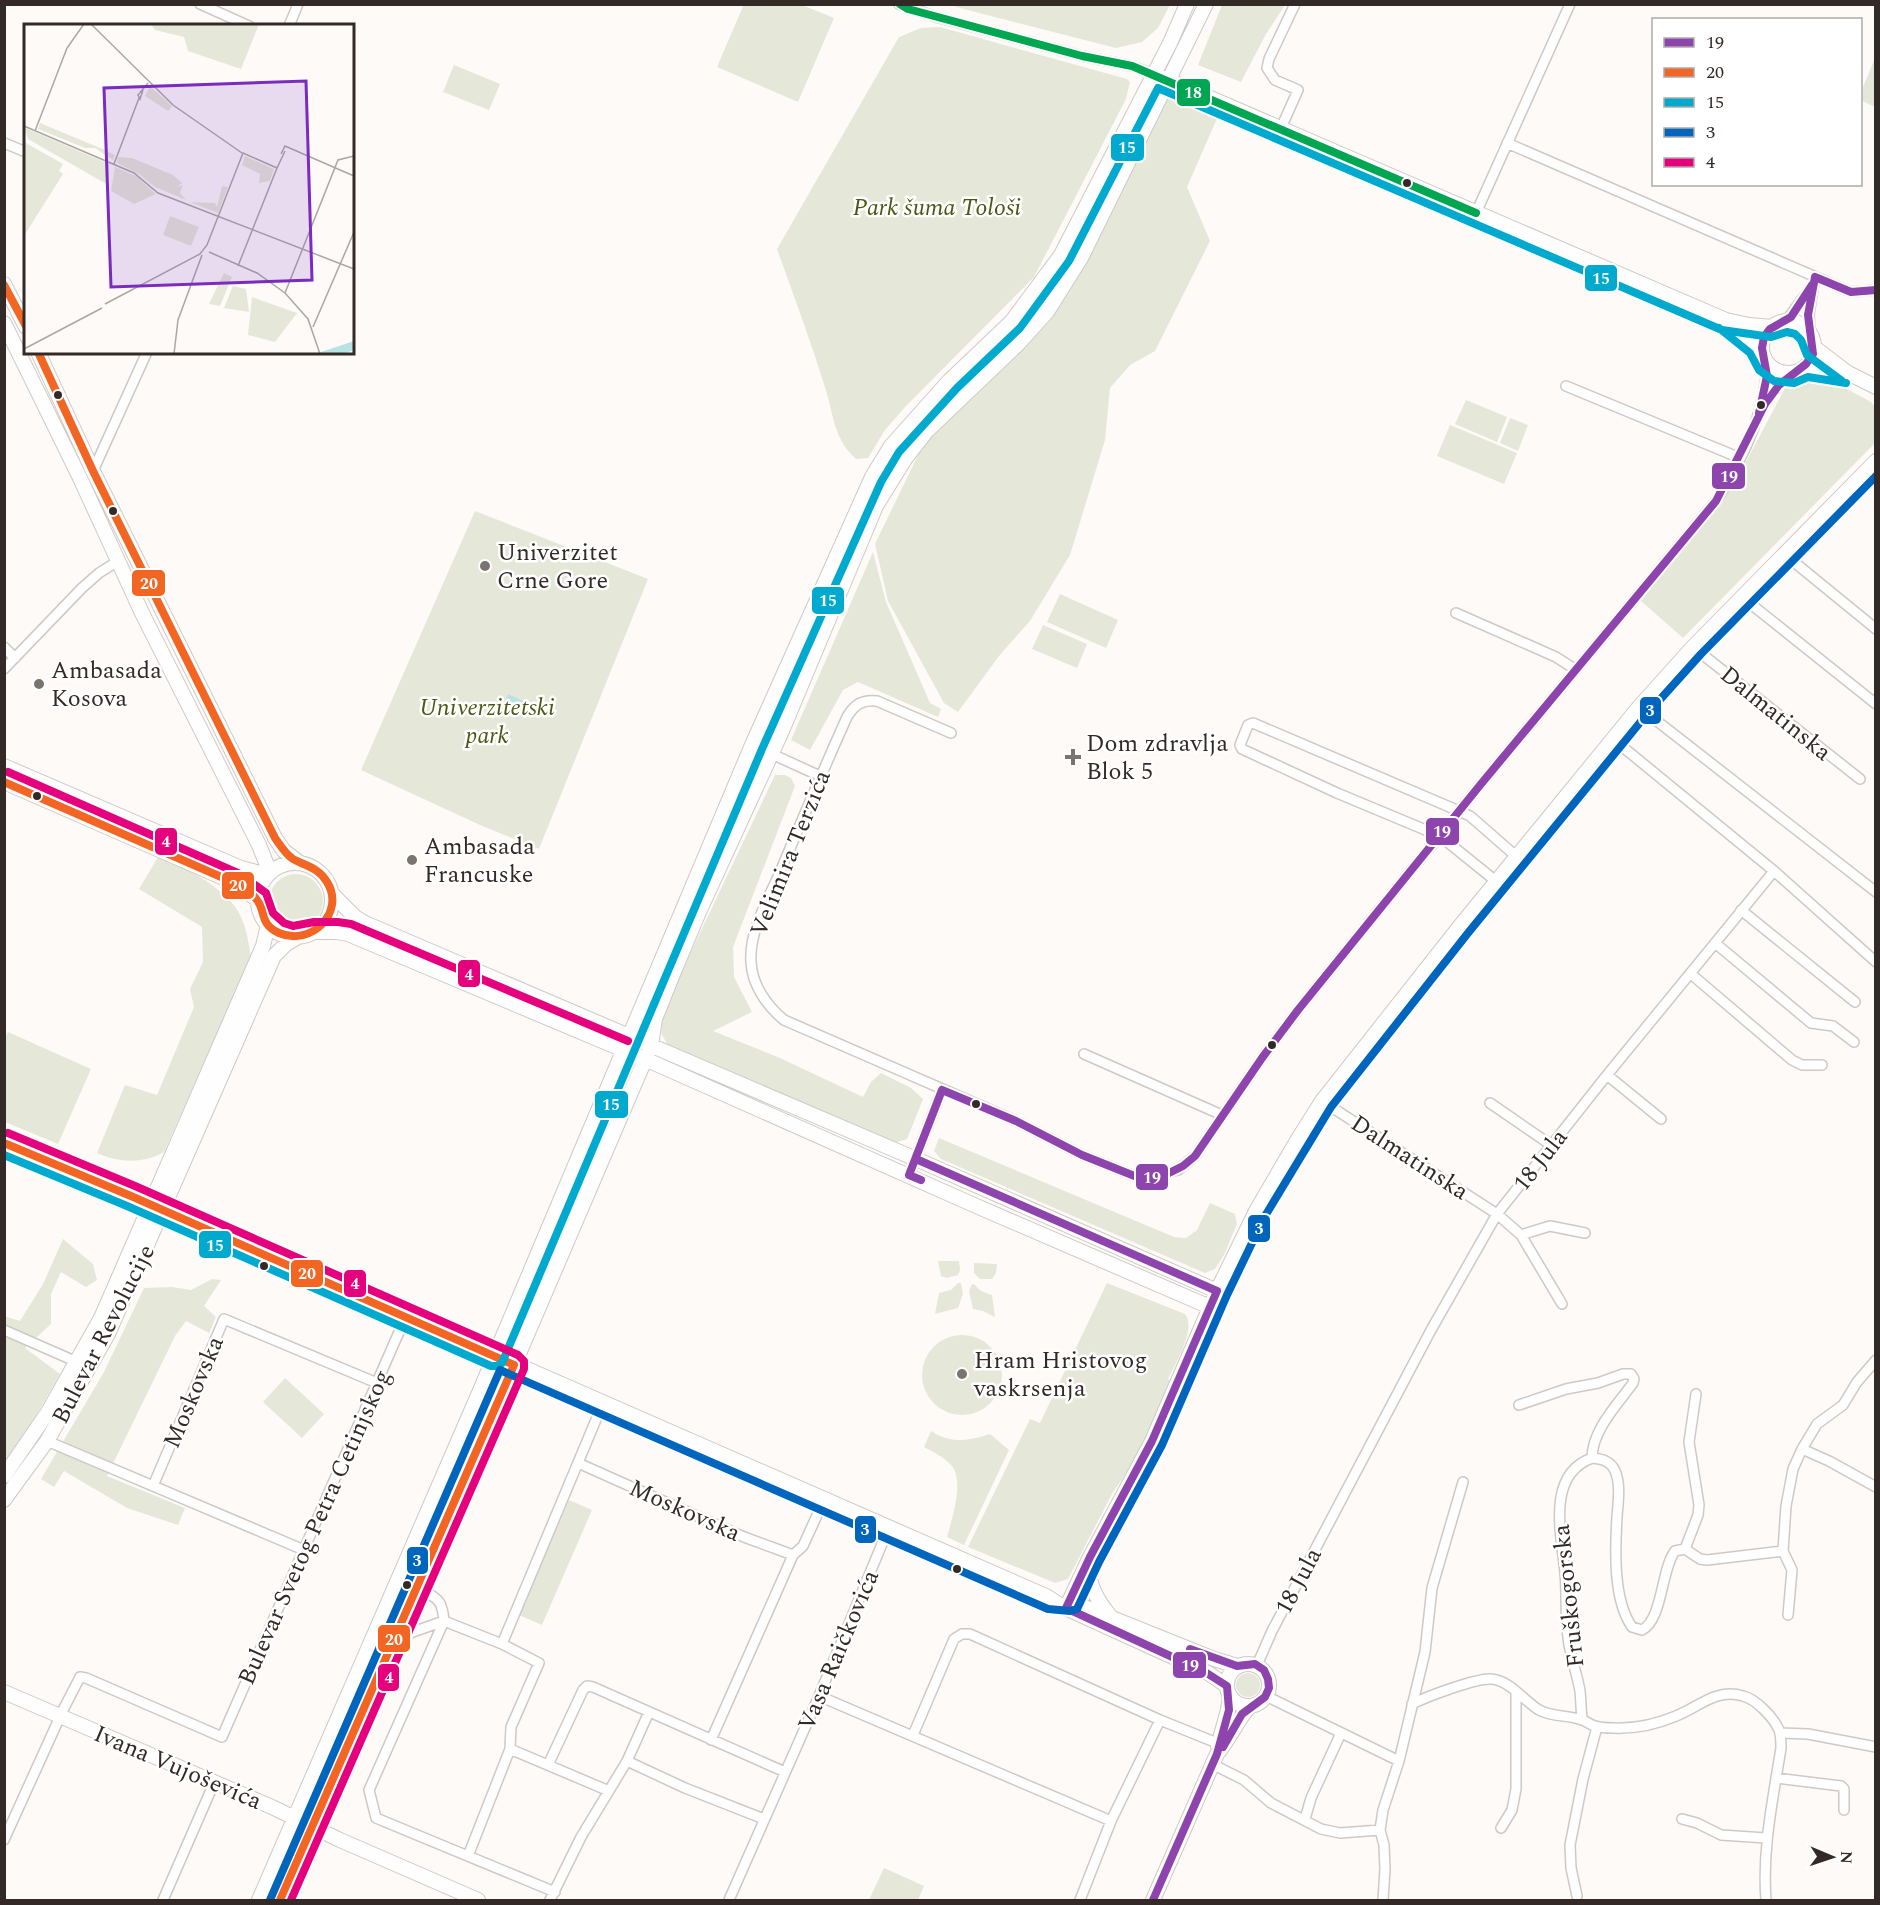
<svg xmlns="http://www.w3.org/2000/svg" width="1880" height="1905" font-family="Spectral,serif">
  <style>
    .green { fill: #e5e8d8 }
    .water { fill: #b8e3e5 }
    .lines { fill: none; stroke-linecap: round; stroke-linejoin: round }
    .street-casing { stroke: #cfc9c6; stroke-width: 12 }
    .secondary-casing { stroke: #cfc9c6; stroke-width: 16 }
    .street { stroke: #fffefe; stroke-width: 9 }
    .secondary { stroke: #fffefe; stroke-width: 14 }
    .bus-1-casing { stroke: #fff; stroke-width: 12 }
    .bus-2-casing { stroke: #fff; stroke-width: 12 }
    .bus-3-casing { stroke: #fff; stroke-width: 12 }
    .bus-4-casing { stroke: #fff; stroke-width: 12 }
    .bus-5-casing { stroke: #fff; stroke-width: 12 }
    .bus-6-casing { stroke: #fff; stroke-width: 12 }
    .bus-1 { stroke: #8e44ad; stroke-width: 8 }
    .bus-2 { stroke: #f26522; stroke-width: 8 }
    .bus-3 { stroke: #00a9ce; stroke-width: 8 }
    .bus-4 { stroke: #0065bd; stroke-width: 8 }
    .bus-5 { stroke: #e5007d; stroke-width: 8 }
    .bus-6 { stroke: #00a651; stroke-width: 8 }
    .bus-dot { fill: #332a27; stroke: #fff; stroke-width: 2 }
    .poi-dot { fill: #7a7370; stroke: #fff; stroke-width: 2 }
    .labels { text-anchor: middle; stroke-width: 5; stroke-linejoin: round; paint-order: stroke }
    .park-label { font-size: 24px; font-style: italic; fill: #4a5813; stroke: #fff }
    .poi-label { font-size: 24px; fill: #332a27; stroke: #fff; text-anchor: start }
    .street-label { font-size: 24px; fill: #332a27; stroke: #fff }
    .inset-road { fill: none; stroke: #aca7a4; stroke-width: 1.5 }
    .view { fill: #7b2cbf; fill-opacity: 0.15; stroke: #7b2cbf; stroke-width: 3 }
    .inset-edge { fill: none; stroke: #332a27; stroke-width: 3 }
    .line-badge { stroke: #fff; stroke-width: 2 }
    .badge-label { font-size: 16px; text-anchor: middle; font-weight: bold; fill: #fff }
  </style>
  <rect width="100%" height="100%" fill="#fdfaf8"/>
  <!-- green -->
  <path class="green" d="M744,4L802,5L834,18L798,102L717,67Z
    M954,5H1170L1158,28L1142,42L1116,48L956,7Z
    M1222,5H1285L1266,34L1241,82L1198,65Z
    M940,27L1127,79L1130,82L1126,99L1034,277L906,406L885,430L868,458L856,459C832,437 834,413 824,384C810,339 793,294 777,249L899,37L921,28Z
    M1875,58V107L1860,100L1861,92Z
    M454,65L500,84L489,110L443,92Z
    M1184,97L1219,114L1187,187L1210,241L1155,351L1130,365L1110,388L1105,440L1070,555L1030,621L999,656L958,712L944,703L888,601L875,544L922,447L1055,307L1163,100Z
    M1817,373L1871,402L1875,407V443L1683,638L1641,601L1737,479L1785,388L1801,384Z
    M1466,400L1507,417L1497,442L1455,424Z
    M1510,418L1528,425L1518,451L1500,443Z
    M1450,425L1517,453L1504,484L1437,456Z
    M475,511L648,579L539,849L480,825L361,770Z
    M873,552L886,602L930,703L941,709L938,717L858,682L843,690L810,750L791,740Z
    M1060,594L1118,620L1106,648L1047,622Z
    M1043,625L1087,644L1077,668L1032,649Z
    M775,775H785L791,778L795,786L733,947L734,977L752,1012L713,1031L780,1058L863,1097L871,1082L881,1073L911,1088L923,1099L907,1139L894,1143L669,1047L662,1035L660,1017Z
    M161,852C181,865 223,888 236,908C246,923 248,940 251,957L164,1152C143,1164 119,1163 97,1153L125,1085L157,1095L194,1007L190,989L203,962L202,927L139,889Z
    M269 901a27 27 0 1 1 54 0a27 27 0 1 1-54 0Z
    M8,1032L91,1069L58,1144L5,1122L4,1040Z
    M939,1138L1174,1237L1186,1238L1197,1230L1210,1203L1235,1214L1237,1224L1224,1255L1215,1269L1205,1273L941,1159L934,1151Z
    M63,1239L93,1264L97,1280L86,1287L61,1272L51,1294V1324L25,1348L60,1374L34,1419L5,1462L4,1316L20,1321L43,1284Z
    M938,1261H959L960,1270L958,1275L947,1278L941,1276Z
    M974,1263L997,1264L996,1273L992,1279H980L974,1273Z
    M212,1279L221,1280L204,1306L216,1317L209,1333L186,1321L175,1336L107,1476L185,1508L178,1525L127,1508L64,1471L54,1487L41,1479L104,1372L144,1288L172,1287L191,1290Z
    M958,1283H961L963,1294L958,1308L935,1314L939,1293L951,1290Z
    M1107,1283L1185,1314C1197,1328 1175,1364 1168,1379L1173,1382L1156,1421L1130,1468L1113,1492L1068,1579L1055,1583L968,1547L1030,1419L1040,1423Z
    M972,1284L975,1285L981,1291L992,1295L995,1317L983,1311L973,1309L969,1291Z
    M922 1375a40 40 0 1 1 80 0a40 40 0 1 1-80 0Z
    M285,1378L324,1414L302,1438L263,1402Z
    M931,1431C951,1444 968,1441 990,1434L1009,1450L964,1545L947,1537C952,1519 965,1480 951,1465C944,1457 933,1452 924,1447Z
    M569,1500L592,1510L542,1625L519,1615Z
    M1236 1685a12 12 0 1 1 24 0a12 12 0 1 1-24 0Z
    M884,1868L924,1886L918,1900H869Z"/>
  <!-- water -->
  <path class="water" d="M508,694L525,702L518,719L501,712Z"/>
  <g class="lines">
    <!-- street casing -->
    <g class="street-casing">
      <path id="street" d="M200,4L249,26
        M899,4L936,17L1082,56L1132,66L1153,74
        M289,26L298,4
        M1281,128L1298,90L1275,80L1267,68L1269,59L1295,4
        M4,143L26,152
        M1507,143L1839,287L1851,292L1876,290
        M1476,213L1570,4
        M1786,321L1811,287
        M1810,334L1809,314L1815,277
        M1566,386L1740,458
        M1763,408L1774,389L1793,373
        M93,471L147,352
        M1783,553L1876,629
        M1742,597L1876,704
        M1456,613L1556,657L1576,670
        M4,647L15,658
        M1693,647L1860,779
        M4,669L82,588L99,573L118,561
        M1639,707L1876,892
        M951,733L877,701C862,699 854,705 847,717C824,768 802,820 780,872C768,900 749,931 751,962C752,985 767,1006 784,1020L1016,1121L1082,1155L1137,1177L1146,1178L1178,1170L1195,1156L1262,1058L1298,1010L1481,784L1716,501C1742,461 1766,411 1767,363
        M752,745L820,776
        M1774,871L1876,962
        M1497,882L1440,836L1337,793L1242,749L1240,745L1248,725L1253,723L1459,811L1470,816L1517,857
        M1741,910L1855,1002
        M1715,943L1811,1023L1833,1026L1854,1042
        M1691,974L1792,1060L1802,1065H1822
        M1084,1054L1222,1115
        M1607,1075L1661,1119
        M1322,1101L1497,1214L1521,1235L1550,1226L1585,1233
        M1490,1103L1551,1145
        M4,1143L150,1204
        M909,1175L942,1090
        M1521,1235L1562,1304
        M4,1330L77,1362
        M1519,1405L1566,1389L1598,1383L1623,1374H1631L1634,1379L1633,1383C1618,1404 1592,1430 1592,1458
        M47,1441L304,1550
        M1802,1449L1829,1461L1876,1487
        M578,1463L744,1537L793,1555L803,1546L824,1500
        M153,1486L224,1319L377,1383
        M1685,1549L1698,1515L1699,1505L1689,1442L1696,1394
        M1783,1551L1792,1570L1788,1615
        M418,1587C436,1599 442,1597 444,1621L369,1790L376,1818L555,1892
        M444,1621L502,1644L539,1663L511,1727L510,1749L468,1856
        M393,1639L444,1621
        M502,1644L603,1403
        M1257,1665L1272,1631L1431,1330L1497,1214L1607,1075L1774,871L1613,739
        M819,1696L1111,1821
        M1266,1696L1399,1761
        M1412,1704C1428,1696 1474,1679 1490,1679C1509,1679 1524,1701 1539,1710C1552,1717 1566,1715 1579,1719C1585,1720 1590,1725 1595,1726C1601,1728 1608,1728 1613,1728C1634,1729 1657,1724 1676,1716C1699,1707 1716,1688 1743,1696C1756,1699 1774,1718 1779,1730C1781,1735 1781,1742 1781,1748C1773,1799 1762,1849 1766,1900
        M1582,1719C1581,1710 1581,1701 1580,1691C1577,1673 1570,1656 1568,1638C1565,1617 1567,1595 1565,1573C1562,1537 1545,1475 1592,1458C1602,1459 1611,1461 1615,1471C1621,1484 1618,1503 1617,1517C1615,1550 1613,1600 1632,1627L1642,1630C1663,1619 1661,1569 1675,1551L1685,1549L1700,1559L1707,1560L1783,1551L1786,1506L1793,1469L1802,1449L1817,1424L1843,1405L1857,1382L1876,1360
        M1780,1733L1808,1734L1876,1747
        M913,1735L954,1639L962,1634H970L1160,1720L1222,1745
        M711,1740L793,1555
        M510,1749L609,1791
        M627,1761L685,1788L764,1819
        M1212,1764L1244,1780L1271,1803L1321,1829L1340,1833L1380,1830
        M548,1765L583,1690L587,1686L593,1687L785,1772
        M1776,1778L1841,1786L1844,1789V1810
        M1305,1819L1311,1798L1341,1733
        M1682,1819L1697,1823L1721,1835L1766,1838
        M1501,1828L1512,1810L1516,1789V1692
        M4,1840L63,1710L80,1677L86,1678L222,1737L406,1316
        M1577,1896L1571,1868L1570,1845L1583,1779L1597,1727
        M163,1900L214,1783
        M550,1900L581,1837L627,1761L649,1712
        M729,1900L819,1696L889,1527
        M1080,1900L1111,1821L1160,1720
        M1383,1900L1385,1869L1384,1845L1380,1830L1383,1810L1399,1761L1425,1652L1432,1588L1463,1482"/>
    </g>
    <!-- secondary casing -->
    <g class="secondary-casing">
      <path id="secondary" d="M1164,78L1726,320L1749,325L1772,327
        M4,284L26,327
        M1727,321L1752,340L1762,351
        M1762 347a26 26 0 1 1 52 0a26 26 0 1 1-52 0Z
        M4,323L80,478L142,613L259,845L270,873
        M1814,347L1848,373L1876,387
        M38,352L93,471L275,838L284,851L300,863
        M1806,366L1842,372
        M4,766L241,868L267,875
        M4,782L235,883L258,900
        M258 900a37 37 0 1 1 74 0a37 37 0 1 1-74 0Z
        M332,894L355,917L365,923L916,1159L1217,1291
        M314,932H337L348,934L645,1059L974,1205L1210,1307
        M150,1204L1046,1596L1063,1607L1208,1673L1227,1686
        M4,1476L48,1412L101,1318L263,946L268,925
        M4,1500L47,1441L108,1334L274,956L286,944L298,937
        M1089,1564C1088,1585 1097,1600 1110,1616
        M1077,1604L1214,1659L1237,1666
        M1066,1608L1090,1557L1152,1441L1217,1291L1256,1211L1298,1139L1322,1101L1460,926L1639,707L1693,647L1876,461
        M1227 1685a21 21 0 1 1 42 0a21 21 0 1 1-42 0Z
        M4,1692L272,1807L340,1840L478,1900
        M1218,1746L1228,1710L1230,1696
        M259,1900L482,1386L752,745L872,477L891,446L949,381L1012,321L1061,255L1170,43L1187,4
        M280,1900L503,1391L632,1090L651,1046L655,1019L671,979L699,912L782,731L876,506L905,459L926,432L1018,344L1047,312L1081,258L1206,4
        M1153,1900L1217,1754C1230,1739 1237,1720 1250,1706"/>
    </g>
    <!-- street -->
    <use href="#street" class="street"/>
    <!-- secondary -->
    <use href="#secondary" class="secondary"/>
    <!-- bus-1 casing -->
    <g class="bus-1-casing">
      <path id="bus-1" d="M1815,277L1851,292L1876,290
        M1759,413L1767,376L1762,348L1764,337L1770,329L1791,317L1812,285
        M942,1090L1016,1121L1082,1155L1137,1177H1153L1169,1173L1183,1166L1195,1156L1262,1058L1298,1010L1481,784L1716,501L1765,404L1779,385L1806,364L1813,354L1808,315L1815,277
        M916,1159L1217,1291L1152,1441L1090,1557L1066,1608L1205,1672L1227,1686L1229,1710L1217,1754L1153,1900
        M921,1180L909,1175L942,1090
        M1190,1649L1237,1666L1255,1664L1264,1670L1268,1679L1269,1688L1265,1697L1242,1714L1223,1747"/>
    </g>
    <!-- bus-2 casing -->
    <g class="bus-2-casing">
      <path id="bus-2" d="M4,285L26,326
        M4,782L235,883C242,888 253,893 257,900C266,911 259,924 279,933C311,947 346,912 327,882C319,868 306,866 293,859C286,855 280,845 275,838L93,471L38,352
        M4,1143L131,1196L514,1365L280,1900"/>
    </g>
    <!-- bus-3 casing -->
    <g class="bus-3-casing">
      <path id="bus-3" d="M1719,328L1750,353L1759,370L1774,381L1794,383L1808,377L1846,383
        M4,1155L127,1206L491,1366H497L502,1363L762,749L881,482L899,452L957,388L1020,328L1069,261L1158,88L1722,330L1771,337L1787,332L1795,334L1801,340L1807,355L1842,381"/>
    </g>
    <!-- bus-4 casing -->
    <g class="bus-4-casing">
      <path id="bus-4" d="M270,1900L500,1370L1048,1609L1070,1611L1077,1609L1099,1562L1162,1445L1227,1295L1265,1216L1331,1107L1468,933L1647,714L1701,654L1876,476"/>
    </g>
    <!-- bus-5 casing -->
    <g class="bus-5-casing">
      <path id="bus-5" d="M8,772L240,874L266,893L273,913L284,923L293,926L314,922H338L351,924L628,1041
        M8,1133L135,1186L518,1355L524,1361V1369L291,1900"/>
    </g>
    <!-- bus-6 casing -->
    <g class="bus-6-casing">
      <path id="bus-6" d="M900,4L908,9L1082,56L1132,66L1476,213"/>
    </g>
    <!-- bus-1 -->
    <use href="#bus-1" class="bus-1"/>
    <!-- bus-2 -->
    <use href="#bus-2" class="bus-2"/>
    <!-- bus-3 -->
    <use href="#bus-3" class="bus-3"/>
    <!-- bus-4 -->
    <use href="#bus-4" class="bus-4"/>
    <!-- bus-5 -->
    <use href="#bus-5" class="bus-5"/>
    <!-- bus-6 -->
    <use href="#bus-6" class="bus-6"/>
  </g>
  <!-- markers -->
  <g class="bus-dot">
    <circle cx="1407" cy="183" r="5"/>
    <circle cx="58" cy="395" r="5"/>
    <circle cx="1761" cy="405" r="5"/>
    <circle cx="113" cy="511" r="5"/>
    <circle cx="37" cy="796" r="5"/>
    <circle cx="1272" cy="1045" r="5"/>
    <circle cx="976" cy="1104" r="5"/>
    <circle cx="264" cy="1266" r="5"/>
    <circle cx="957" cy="1569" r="5"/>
    <circle cx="407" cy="1585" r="5"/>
  </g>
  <g class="poi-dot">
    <circle cx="485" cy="566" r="6"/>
    <circle cx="39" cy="684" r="6"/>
    <path d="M1070 748h6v6h6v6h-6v6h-6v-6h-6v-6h6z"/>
    <circle cx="412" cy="860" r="6"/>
    <circle cx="962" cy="1374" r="6"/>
  </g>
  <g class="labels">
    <!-- park labels -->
    <g class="park-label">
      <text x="937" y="215">Park šuma Tološi</text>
      <text x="487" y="715">Univerzitetski<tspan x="487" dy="28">park</tspan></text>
    </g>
    <!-- poi labels -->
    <g class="poi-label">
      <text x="497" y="560">Univerzitet<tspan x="497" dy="28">Crne Gore</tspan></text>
      <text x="51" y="678">Ambasada<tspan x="51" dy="28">Kosova</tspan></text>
      <text x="1086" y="751">Dom zdravlja<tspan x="1086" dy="28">Blok 5</tspan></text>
      <text x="424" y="854">Ambasada<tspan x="424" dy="28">Francuske</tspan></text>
      <text x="974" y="1368">Hram Hristovog<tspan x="974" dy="28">vaskrsenja</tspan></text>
    </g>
    <!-- street labels -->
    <g class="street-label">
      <text transform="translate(1776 713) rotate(39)" y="8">Dalmatinska</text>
      <text transform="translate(790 853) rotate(-68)" y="8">Velimira Terzića</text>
      <text transform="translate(1410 1157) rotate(33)" y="8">Dalmatinska</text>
      <text transform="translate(1540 1160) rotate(-52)" y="8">18 Jula</text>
      <text transform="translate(103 1334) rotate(-63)" y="8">Bulevar Revolucije</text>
      <text transform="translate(193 1392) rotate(-67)" y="8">Moskovska</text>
      <text transform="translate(685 1510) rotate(24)" y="8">Moskovska</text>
      <text transform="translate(314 1527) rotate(-66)" y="8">Bulevar Svetog Petra Cetinjskog</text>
      <text transform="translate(1298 1581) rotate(-62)" y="8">18 Jula</text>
      <text transform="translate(1568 1596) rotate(-96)" y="8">Fruškogorska</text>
      <text transform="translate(838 1650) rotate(-67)" y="8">Vasa Raičkovića</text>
      <text transform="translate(178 1767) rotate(23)" y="8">Ivana Vujoševića</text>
    </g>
  </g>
  <!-- overview -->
  <g transform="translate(24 24)">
    <rect width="330" height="330" fill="#fdfaf8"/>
    <path d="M127,0H235L217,45L164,27L160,13L131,6ZM126,62L148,82L144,87L121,72ZM16,99L81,126L91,131L89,136L71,124H61L14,105ZM1,104L85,140L84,161L4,115ZM0,118L39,140L35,147L39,150L0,212ZM221,132L250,145L246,157L235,159L236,150L218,141ZM94,133L108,134L149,151L158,159L153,163L159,161L156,169L162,176L131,163L115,150L93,139ZM91,143L112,152L132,170L110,180L87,167ZM198,162L204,163L194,189L166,178L191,179L193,183ZM146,192L175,203L167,222L139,211ZM200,249L208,253L196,282L185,280ZM209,262L222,265L225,288L200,284ZM228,273L273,289L251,318L224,311Z" fill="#e5e8d8"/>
    <path d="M330,317V326L319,330H291Z" fill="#b8e3e5"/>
    <path class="inset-road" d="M67,0L149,81L218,129M119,66L116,75L114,71L124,59M0,102L110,149L134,169L330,245M11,107L43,24L60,0M257,130L261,122L330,152M90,140L115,74M185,228L233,249L261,269L284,295L296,330M214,242L253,144M261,269L314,136L330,132M81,280L176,230L183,221L219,129L253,144L261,127M289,303L330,208M0,325L78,284M150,330L154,296L178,231"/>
    <path class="view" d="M282,57L288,256L87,263L80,64Z"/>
    <rect width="330" height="330" class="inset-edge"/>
  </g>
  <g class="line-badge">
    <rect x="1176" y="78" width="35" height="29" rx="6" fill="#00a651"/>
    <rect x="1110" y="133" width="35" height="29" rx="6" fill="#00a9ce"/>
    <rect x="1584" y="264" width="34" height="28" rx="6" fill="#00a9ce"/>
    <rect x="1711" y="462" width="35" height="28" rx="6" fill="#8e44ad"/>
    <rect x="131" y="569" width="35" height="28" rx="6" fill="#f26522"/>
    <rect x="811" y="586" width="34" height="29" rx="6" fill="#00a9ce"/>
    <rect x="1639" y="696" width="23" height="29" rx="6" fill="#0065bd"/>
    <rect x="1425" y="817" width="35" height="29" rx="6" fill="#8e44ad"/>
    <rect x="154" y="827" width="24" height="29" rx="6" fill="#e5007d"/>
    <rect x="221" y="871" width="34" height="29" rx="6" fill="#f26522"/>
    <rect x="457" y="959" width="24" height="29" rx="6" fill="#e5007d"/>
    <rect x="594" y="1090" width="35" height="29" rx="6" fill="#00a9ce"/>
    <rect x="1135" y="1163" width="34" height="28" rx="6" fill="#8e44ad"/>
    <rect x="1247" y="1214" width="24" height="29" rx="6" fill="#0065bd"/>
    <rect x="198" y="1230" width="34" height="29" rx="6" fill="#00a9ce"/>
    <rect x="290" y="1259" width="34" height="29" rx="6" fill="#f26522"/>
    <rect x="343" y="1269" width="24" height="29" rx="6" fill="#e5007d"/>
    <rect x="854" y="1515" width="23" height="29" rx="6" fill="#0065bd"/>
    <rect x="406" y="1546" width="23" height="29" rx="6" fill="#0065bd"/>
    <rect x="377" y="1624" width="34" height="29" rx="6" fill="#f26522"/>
    <rect x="1172" y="1651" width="35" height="28" rx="6" fill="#8e44ad"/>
    <rect x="377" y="1663" width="23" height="29" rx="6" fill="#e5007d"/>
  </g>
  <g class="badge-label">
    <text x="1193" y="98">18</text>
    <text x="1127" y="153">15</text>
    <text x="1601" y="284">15</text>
    <text x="1729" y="482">19</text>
    <text x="149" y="589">20</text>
    <text x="828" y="606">15</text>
    <text x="1650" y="716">3</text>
    <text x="1442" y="837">19</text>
    <text x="166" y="847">4</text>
    <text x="238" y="891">20</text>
    <text x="469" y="980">4</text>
    <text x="611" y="1110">15</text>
    <text x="1152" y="1183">19</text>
    <text x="1259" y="1234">3</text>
    <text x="215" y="1251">15</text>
    <text x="307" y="1279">20</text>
    <text x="355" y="1289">4</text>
    <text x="865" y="1535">3</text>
    <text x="417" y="1566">3</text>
    <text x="394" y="1645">20</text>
    <text x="1190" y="1671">19</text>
    <text x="389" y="1683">4</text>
  </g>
  <!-- border -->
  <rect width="1880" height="1905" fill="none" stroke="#332a27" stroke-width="12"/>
  <!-- legend -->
  <rect x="1652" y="18" width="210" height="168" fill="#ffffff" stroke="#adaaa9" stroke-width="1.5"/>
  <rect x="1664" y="38" width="30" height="9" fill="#8e44ad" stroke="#adaaa9" stroke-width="1.5"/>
  <text x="1706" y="48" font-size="18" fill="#332a27">19</text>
  <rect x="1664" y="68" width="30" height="9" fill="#f26522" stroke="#adaaa9" stroke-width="1.5"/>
  <text x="1706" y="78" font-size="18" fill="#332a27">20</text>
  <rect x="1664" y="98" width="30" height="9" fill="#00a9ce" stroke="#adaaa9" stroke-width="1.5"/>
  <text x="1706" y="108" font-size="18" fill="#332a27">15</text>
  <rect x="1664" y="128" width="30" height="9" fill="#0065bd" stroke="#adaaa9" stroke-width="1.5"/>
  <text x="1706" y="138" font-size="18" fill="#332a27">3</text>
  <rect x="1664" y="158" width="30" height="9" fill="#e5007d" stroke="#adaaa9" stroke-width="1.5"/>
  <text x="1706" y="168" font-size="18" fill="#332a27">4</text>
  <!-- north arrow -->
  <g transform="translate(1832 1857) rotate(92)" stroke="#ffffff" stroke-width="4.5" paint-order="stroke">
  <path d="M0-4.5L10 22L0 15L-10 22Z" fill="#332a27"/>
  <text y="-9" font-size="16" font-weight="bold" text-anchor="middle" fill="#332a27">N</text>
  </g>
</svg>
